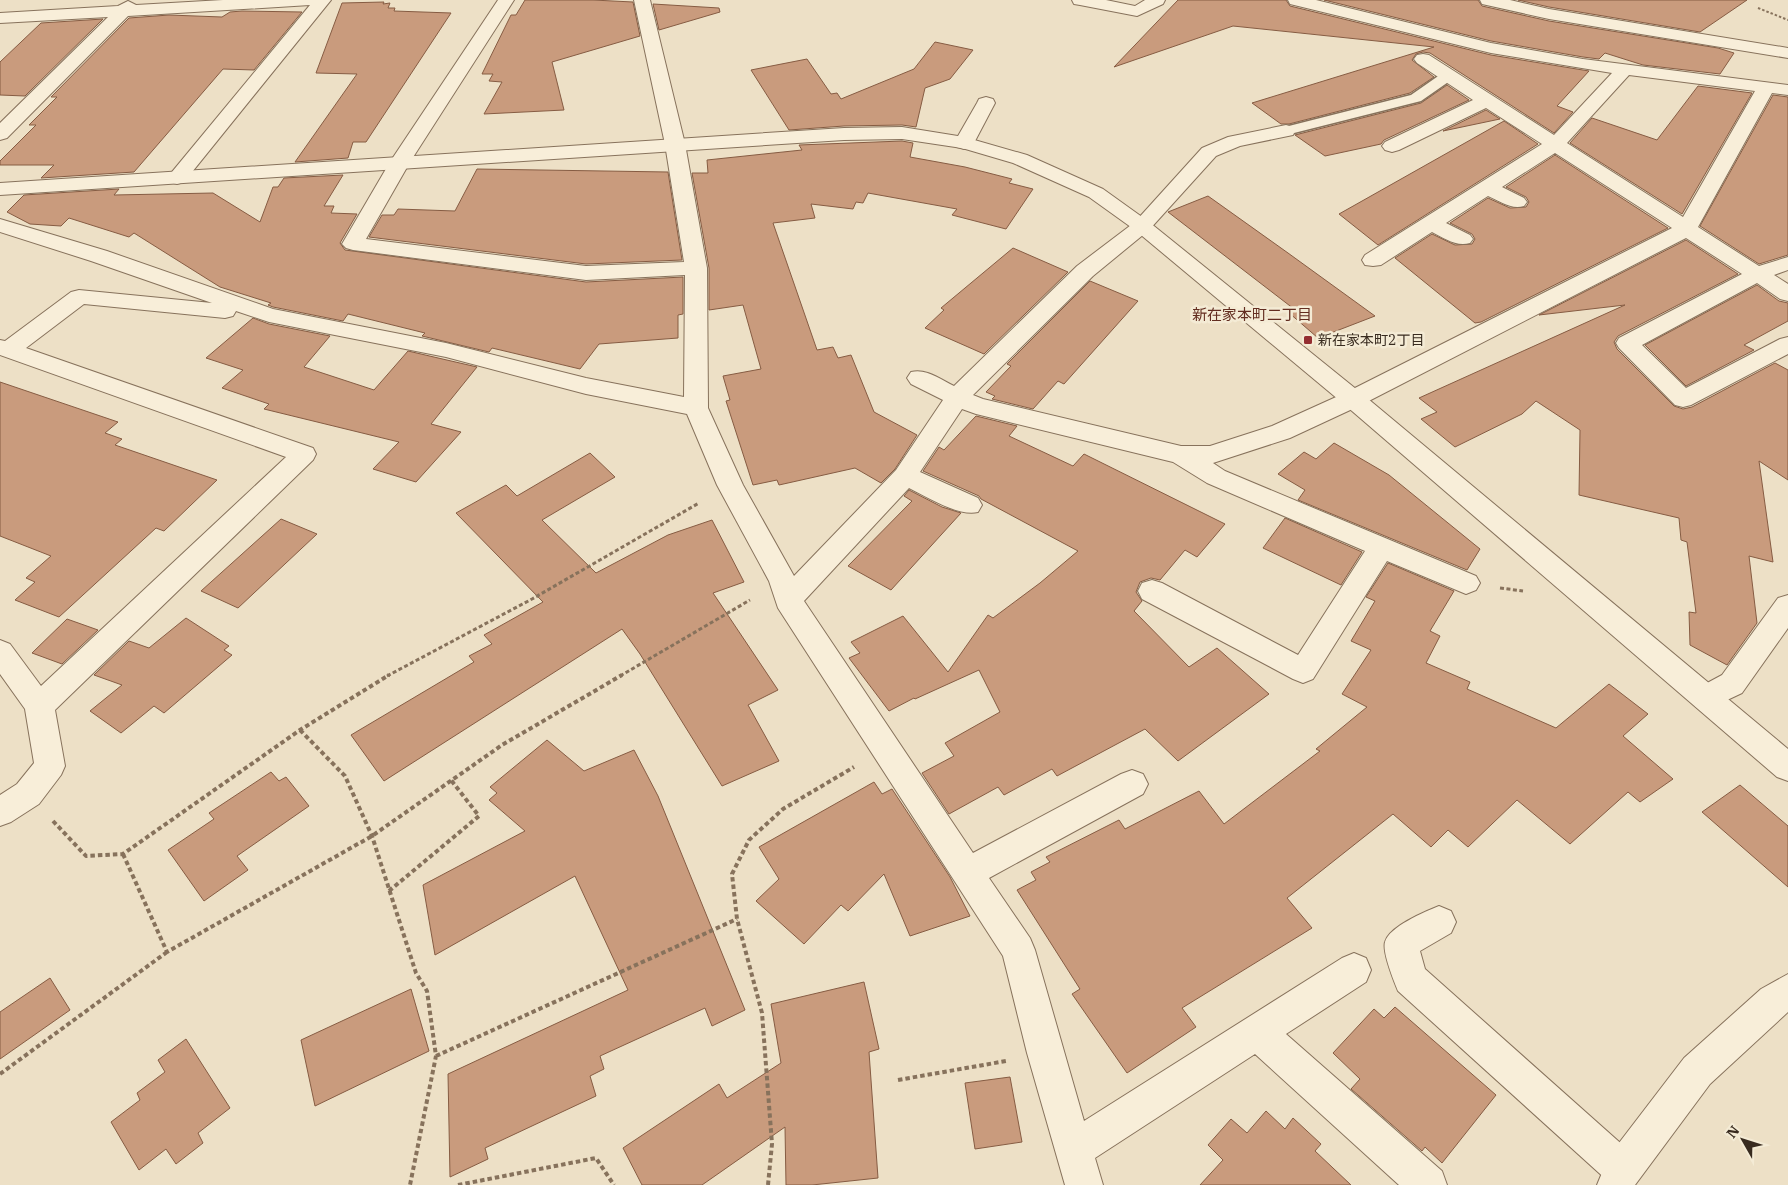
<svg xmlns="http://www.w3.org/2000/svg" width="1788" height="1185" font-family="'IBM Plex Serif','Noto Sans JP',serif">
  <style>
    .building { fill: #c99b7d; stroke: #865c43 }
    .lines { fill: none; stroke-linecap: round; stroke-linejoin: round }
    .service-casing { stroke: #87725c; stroke-width: 3 }
    .minor-casing { stroke: #87725c; stroke-width: 2 }
    .tertiary-casing { stroke: #87725c; stroke-width: 2 }
    .path-far2 { stroke: #87725c; stroke-width: 2; stroke-dasharray: 2.5 2; stroke-linecap: butt }
    .path-far1 { stroke: #87725c; stroke-width: 3; stroke-dasharray: 4 2.5; stroke-linecap: butt }
    .path { stroke: #87725c; stroke-width: 4; stroke-dasharray: 4.5 3; stroke-linecap: butt }
    .service { fill: #f8eed9; fill-rule: evenodd }
    .minor { fill: #f8eed9; fill-rule: evenodd }
    .tertiary { fill: #f8eed9; fill-rule: evenodd }
    .poi-dot { fill: #942e31; stroke: #f4ebd5; stroke-width: 2 }
    .labels { text-anchor: middle; stroke-width: 5; stroke-linejoin: round; paint-order: stroke }
    .poi-label { font-size: 14px; fill: #382b1f; stroke: #f4ebd5; text-anchor: start }
    .neighbourhood-label { font-size: 15px; fill: #632d20; stroke: #f4ebd5 }
  </style>
  <rect width="100%" height="100%" fill="#ede0c6"/>
  <!-- building -->
  <path class="building" d="M525,0H593L633,2L640,36L552,62L564,110L484,114L502,82L489,81L493,74H482L511,15H516Z
    M1178,0H1286L1290,6L1491,55L1589,71L1557,106L1573,112L1554,133L1430,53L1423,52L1416,54L1412,60L1434,77L1410,93L1289,124H1281L1252,103L1434,47L1233,26L1114,67Z
    M1324,0H1478L1482,6L1549,21L1718,48L1734,53L1720,74L1643,65L1605,53L1599,59L1583,57L1491,41Z
    M1518,0H1747L1700,32L1549,7Z
    M384,2L383,4L390,3L388,8H395L394,11L451,13L366,142H353L348,158L295,162L357,74L316,73L342,3Z
    M653,4L719,8L720,12L659,30Z
    M242,11L302,12L254,70L223,69L134,172L41,178L54,165H0V161L36,125H29L57,97H51L129,18L169,15L222,17L230,12Z
    M103,19L25,96L0,95V62L41,23Z
    M935,42L973,50L950,79L925,88L916,127L902,125L844,126L789,130L751,70L807,59L831,94L837,93L841,99L914,69Z
    M1447,85L1469,100L1384,140L1381,144L1325,156L1295,135L1421,103Z
    M1698,86L1752,93L1682,214L1570,143L1592,118L1657,140Z
    M1773,95L1788,97V255L1759,264L1700,226Z
    M1486,110L1500,119L1443,131Z
    M1504,121L1538,144L1378,245L1339,214Z
    M902,141L913,143L910,157L965,167L1012,179L1009,183L1033,189L1006,229L952,215L957,209L868,193L863,203L856,202L853,209L811,204L815,218L773,223L817,350L833,347L838,358L851,355L874,412L917,435L895,469L881,483L855,468L779,485L777,480L753,485L726,401L730,400L723,376L761,369L743,305L709,310V268L692,173H708L707,160L802,150L799,145Z
    M1555,155L1668,228L1481,322L1475,323L1395,258L1432,234L1455,245L1472,244L1475,239L1472,234L1450,223L1488,198L1510,208L1526,207L1529,202L1526,197L1506,187Z
    M477,169L668,172L682,260L586,264L369,237L382,215H394L398,209L455,211Z
    M343,175L324,206H334L331,213L357,214L340,243L345,250L586,282L683,277V314L678,315V338L599,344L580,369L492,348L489,352L422,336L425,333L348,314L343,321L273,307L268,305L271,303L220,287L134,233L129,237L69,218L61,226L30,224L7,212L24,195L119,189L114,195L213,193L260,222L273,187H278L284,178Z
    M1208,196L1288,253L1375,316L1318,338L1288,312L1294,309L1168,212Z
    M1686,240L1738,274L1618,336L1614,342L1617,349L1674,406L1683,409L1692,407L1775,363L1788,370V480L1759,461L1773,562L1749,556L1757,623L1727,665L1690,645L1689,612L1696,613L1687,542L1681,540L1679,518L1579,495L1580,430L1536,401L1522,414L1455,447L1421,419L1437,412L1419,398L1625,305L1539,315Z
    M1013,248L1068,272L984,354L925,328L944,310L941,308Z
    M1090,281L1138,301L1064,384L1058,381L1033,409L992,399L995,396L986,392L1011,366L1007,364Z
    M1757,285L1779,301L1788,303V321L1744,345L1754,350L1686,386L1645,345Z
    M253,318L269,324L330,336L304,367L374,390L408,351L477,367L431,424L461,432L416,482L373,469L399,442L264,409L269,404L222,388L243,370L206,358Z
    M0,382L118,422L105,433L122,439L115,445L217,480L164,531L156,528L59,617L15,600L35,582L26,578L51,556L0,536Z
    M976,416L1017,426L1009,436L1073,466L1084,454L1225,524L1197,557L1185,550L1160,580L1151,578L1140,582L1136,592L1142,601L1134,611L1189,667L1217,648L1269,694L1178,761L1145,729L1057,776L1052,769L1004,795L998,787L949,814L922,773L954,756L945,743L1000,712L979,670L915,699L914,698L889,711L849,658L860,653L851,642L903,616L948,672L988,615L993,618L1040,583L1078,551L981,499L979,496L923,471L939,447L944,450Z
    M1334,443L1389,475L1480,549L1467,570L1298,500L1305,490L1278,474L1304,452L1316,459Z
    M590,453L615,477L542,520L596,573L668,535L712,520L744,582L713,593L778,690L748,705L779,761L722,786L640,654L622,629L384,781L351,735L474,662L469,656L492,644L484,635L543,602L456,513L506,485L517,496Z
    M909,490L942,507L961,513L891,590L848,566L912,501L904,496Z
    M1285,518L1362,552L1341,585L1263,548Z
    M281,519L317,534L238,608L201,591Z
    M1388,563L1454,591L1430,631L1440,636L1426,663L1470,682L1467,689L1556,728L1609,684L1648,714L1623,736L1673,779L1640,802L1628,792L1570,844L1517,800L1468,847L1448,830L1431,847L1393,814L1287,898L1312,928L1182,1008L1196,1027L1127,1073L1072,994L1080,989L1017,890L1036,880L1031,872L1050,862L1046,857L1119,820L1125,829L1199,791L1224,824L1320,751L1316,749L1367,707L1342,694L1371,650L1351,641L1375,601L1366,597Z
    M186,618L229,646L224,650L232,655L164,713L154,706L121,733L90,711L122,685L94,675L129,641L149,648Z
    M67,619L98,630L62,664L32,653Z
    M547,740L584,771L634,750L658,796L745,1010L712,1026L705,1008L600,1056L604,1069L590,1076L596,1096L485,1148L488,1159L450,1177L448,1074L628,990L575,876L435,955L423,885L525,831L489,800L497,793L490,787Z
    M271,772L279,781L286,777L309,806L237,856L248,870L204,901L168,850L214,819L209,813Z
    M874,782L882,794L892,789L950,877L970,916L910,936L884,874L848,911L841,905L804,944L756,901L779,879L759,847Z
    M1740,785L1788,826V887L1702,812Z
    M50,978L70,1010L0,1059V1012Z
    M864,982L879,1049L869,1052L878,1178L812,1185H786L785,1127L702,1185H642L623,1148L719,1084L727,1098L781,1063L771,1004Z
    M411,989L429,1051L315,1106L301,1040Z
    M1395,1007L1496,1095L1442,1163L1425,1147L1422,1151L1351,1089L1360,1079L1333,1053L1374,1009L1384,1018Z
    M186,1039L230,1108L198,1133L203,1143L176,1164L166,1149L139,1170L111,1122L140,1100L137,1093L165,1072L158,1060Z
    M1010,1077L1022,1142L975,1149L965,1083Z
    M1266,1111L1285,1129L1293,1118L1321,1144L1315,1151L1351,1185H1200L1223,1160L1208,1145L1231,1119L1247,1133Z"/>
  <g class="lines">
    <!-- service casing -->
    <g class="service-casing">
      <path id="service" d="M1449,71L1456,75L1454,78L1421,101L1286,135L1281,134L1279,131L1281,128L1411,95L1444,72Z"/>
    </g>
    <!-- minor casing -->
    <g class="minor-casing">
      <path id="minor" d="M223,0H331L184,182L177,184L170,182L167,178L310,5L128,16L7,138L0,140V123L108,17L0,23V13L118,6L128,1L136,5Z
        M498,0H514L410,162L366,239L586,266L684,262L665,144L634,0H650L685,144L707,268L708,408L743,485L794,576L896,470L943,400L911,384L907,378L911,372C926,368 940,379 954,386L1077,266L1135,222L1202,148L1228,137L1286,125L1293,127L1295,131L1293,135L1240,146L1216,156L1149,230L1093,276L973,395L983,399L1181,446H1210L1272,426L1345,393L1672,228L1555,153L1502,187L1524,198L1527,202L1524,206C1511,210 1500,201 1488,196L1446,223L1470,235L1473,239L1470,243C1456,247 1444,238 1432,232L1381,265L1373,266L1365,265L1362,260L1365,255L1542,144L1486,108L1399,150L1392,152L1385,150L1382,146L1385,142L1473,100L1417,63L1414,59L1417,55L1423,54L1429,55L1554,135L1612,73L1491,53L1290,4L1288,0H1316L1491,43L1583,59L1788,85V95L1772,93L1698,227L1759,266L1788,257V270L1774,275L1788,284V301L1780,299L1757,283L1642,345L1686,388L1780,339L1788,337V354L1691,405L1683,407L1675,405L1619,348L1616,343L1619,338L1742,274L1686,238L1361,405L1290,438L1213,463L1225,471L1476,576L1480,583L1476,590L1466,594L1387,561L1313,679L1303,683L1293,679L1142,599L1138,591L1142,583L1152,580L1162,583L1298,655L1365,551L1207,483L1173,462L976,414L962,409L920,472L978,498L982,505L978,512C959,517 927,497 909,488L804,601L973,853L1121,774L1132,770L1143,774L1148,784L1143,794L989,878L1030,938L1035,950L1084,1121L1342,958L1354,953L1366,958L1371,970L1366,982L1286,1034L1442,1171L1447,1185H1399L1255,1054L1095,1158L1103,1185H1065L1027,1053L1003,956L778,608L769,581L717,485L687,414L586,394L446,357L269,322L236,311L233,316L225,318L84,304L26,348L313,448L316,454L313,460L55,710L65,766L61,775L39,804L11,822L0,826V795L17,784L34,763L25,709L0,674V640L10,644L41,686L286,457L0,355V340L5,341L71,292L79,290L212,303L91,261L0,232V219L107,251L273,309L446,343L586,378L684,397L685,275L586,280L353,250L346,248L342,244L390,162ZM1629,75L1755,91L1683,217L1567,143Z
        M1072,0H1106L1135,6L1145,0H1165L1163,4L1137,16L1080,5L1074,4Z
        M1480,0H1510L1549,9L1788,48V58L1549,19L1482,4Z
        M986,97L993,99L995,103L974,143L971,147L964,149L957,147L954,143L977,103L979,99Z
        M1788,595V628L1742,693L1706,710L1696,707L1691,698L1696,689L1722,675L1778,598Z
        M1439,906L1451,911L1456,922L1451,933L1420,951L1425,969L1635,1156L1641,1169L1635,1182C1627,1185 1617,1185 1609,1182L1398,991C1394,981 1382,952 1385,942C1389,927 1424,912 1439,906Z"/>
    </g>
    <!-- tertiary casing -->
    <g class="tertiary-casing">
      <path id="tertiary" d="M902,127L964,137L1027,155L1103,189L1149,222L1361,393L1788,749V781L1777,777L1345,405L1135,230L1089,197L1013,163L962,148L902,139L844,140L0,195V183L844,128Z
        M1788,974V1012L1710,1084L1635,1185H1597L1609,1156L1684,1058L1761,989Z"/>
    </g>
    <!-- path-far2 -->
    <path class="path-far2" d="M1758,8L1788,20"/>
    <!-- path-far1 -->
    <path class="path-far1" d="M1500,588L1523,591
      M387,676L532,599L699,503
      M620,676L750,600"/>
    <!-- path -->
    <path class="path" d="M300,730L345,776L372,836L416,973L427,991L436,1056L410,1185
      M53,821L86,856L123,854L300,730L389,675
      M123,854L167,952L372,836L502,745L622,675
      M389,891L479,816L451,780
      M436,1056L737,919
      M0,1074L167,952
      M898,1080L1006,1061
      M458,1185L596,1158L614,1185
      M768,1185L772,1144L762,1013L737,919L732,874L749,840L783,809L854,767"/>
    <!-- service -->
    <use href="#service" class="service"/>
    <!-- minor -->
    <use href="#minor" class="minor"/>
    <!-- tertiary -->
    <use href="#tertiary" class="tertiary"/>
  </g>
  <!-- markers -->
  <rect class="poi-dot" x="1303" y="335" width="10" height="10" rx="2.5"/>
  <g class="labels">
    <!-- poi labels -->
    <g class="poi-label">
      <text x="1318" y="345">新在家本町2丁目</text>
    </g>
    <!-- neighbourhood labels -->
    <g class="neighbourhood-label">
      <text x="1252" y="320">新在家本町二丁目</text>
    </g>
  </g>
  <!-- north arrow -->
  <g transform="translate(1743 1140) rotate(309)" stroke="#f4ebd5" stroke-width="4" paint-order="stroke">
  <path d="M0-4L9 19L0 12L-9 19Z" fill="#382b1f"/>
  <text y="-8" font-size="14" font-weight="bold" text-anchor="middle" fill="#382b1f">N</text>
  </g>
</svg>
